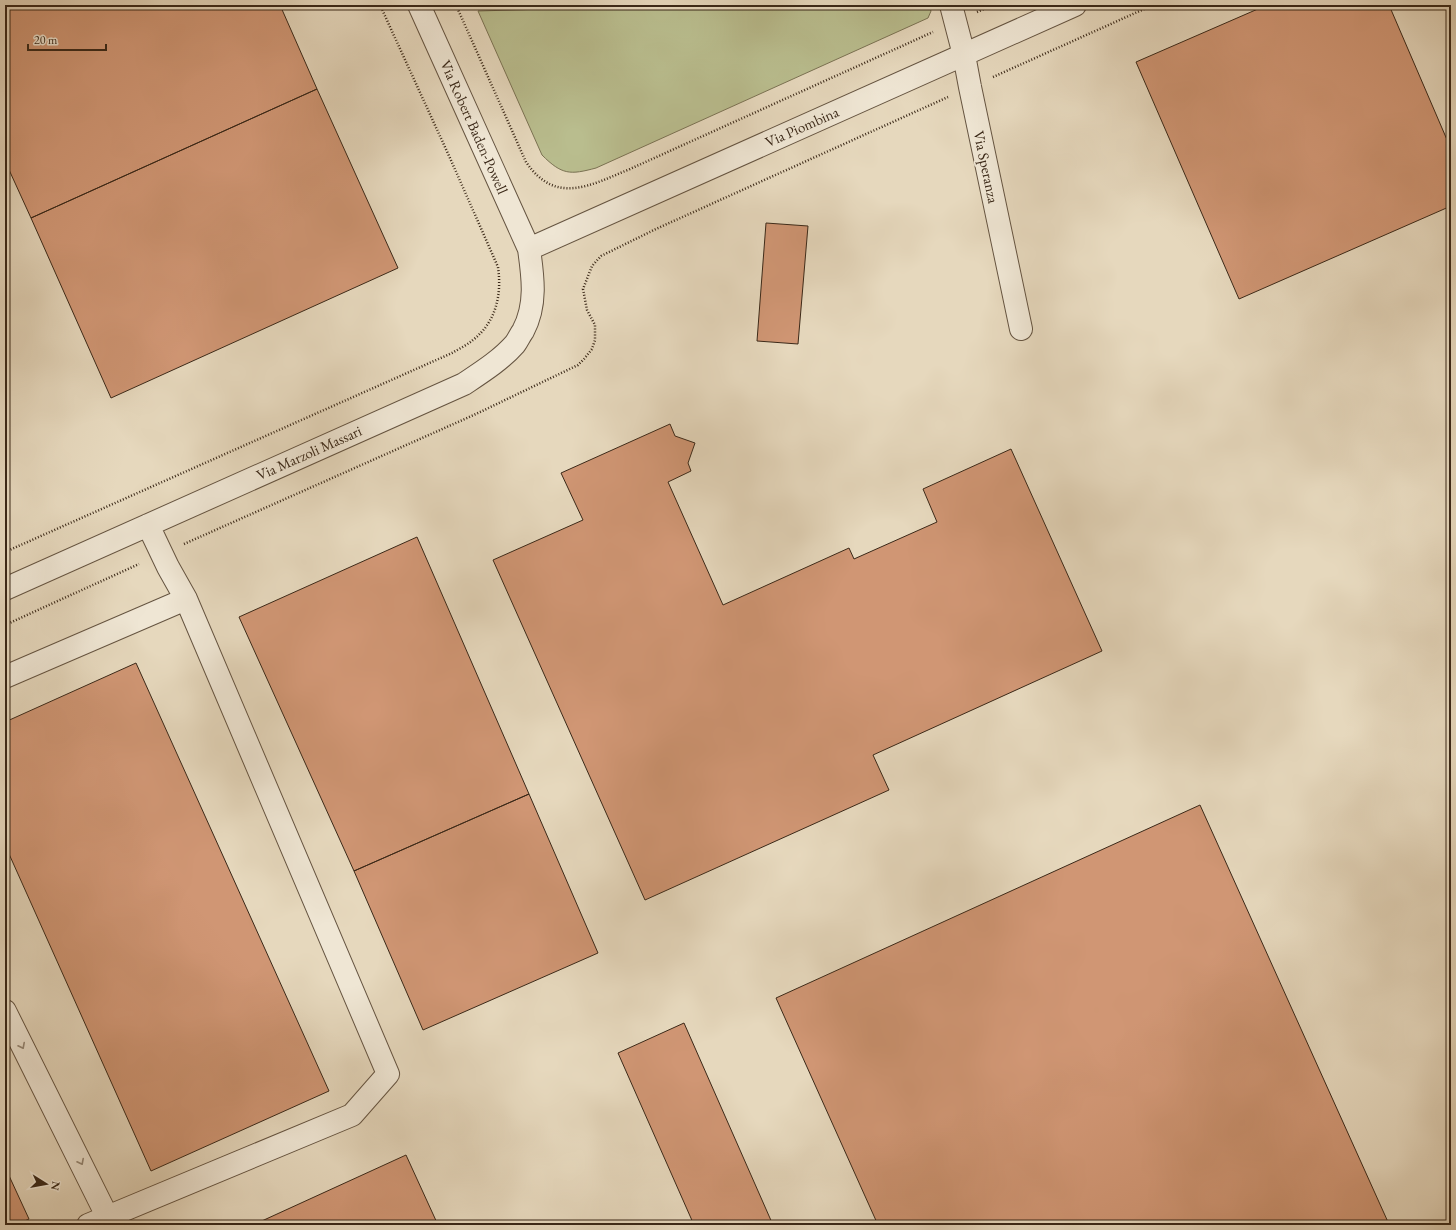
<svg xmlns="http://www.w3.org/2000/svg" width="1456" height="1230" font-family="'EB Garamond',serif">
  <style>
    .green { fill: #b9bd8e; stroke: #7a7253 }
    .building { fill: #d09674; stroke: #3a2818 }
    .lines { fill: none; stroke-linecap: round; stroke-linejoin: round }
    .minor-casing { stroke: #655441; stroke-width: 24 }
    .path { stroke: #3a2818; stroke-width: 2.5; stroke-dasharray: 1 2; stroke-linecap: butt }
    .minor { stroke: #efe6d4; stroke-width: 22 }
    .oneway { stroke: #948776 }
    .labels { text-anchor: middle; stroke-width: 3.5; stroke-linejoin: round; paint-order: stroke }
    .street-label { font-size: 15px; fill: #3a2818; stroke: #efe6d4 }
  </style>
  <rect width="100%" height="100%" fill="#e6d8bd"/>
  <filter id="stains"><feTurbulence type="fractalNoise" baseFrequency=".005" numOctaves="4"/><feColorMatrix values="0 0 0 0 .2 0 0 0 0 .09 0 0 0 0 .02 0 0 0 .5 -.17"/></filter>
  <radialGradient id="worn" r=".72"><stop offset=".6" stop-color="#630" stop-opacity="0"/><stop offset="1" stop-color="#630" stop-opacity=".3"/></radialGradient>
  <!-- green -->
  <path class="green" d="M682,5H929L931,11L928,18L596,168C570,175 562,175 542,155L478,11Z"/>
  <!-- building -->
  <path class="building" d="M5,5H280L317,89L31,218L5,161Z
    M1267,5H1389L1451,149V206L1239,299L1136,62Z
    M317,89L398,268L111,398L31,218Z
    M766,223L808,226L798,344L757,341Z
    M670,424L675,436L695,443L688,463L691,471L668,482L723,605L849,548L854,559L937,522L923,489L1011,449L1102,651L873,755L889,790L645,900L493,560L583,520L561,473Z
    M417,537L529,794L354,871L239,617Z
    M136,663L329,1091L151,1171L5,845V722Z
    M529,794L598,953L423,1030L354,871Z
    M1200,805L1388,1222L1380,1225H878L776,998Z
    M684,1023L773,1225H694L618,1053Z
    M406,1155L438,1225H253Z
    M5,1167L29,1219L16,1225H5Z"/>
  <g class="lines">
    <!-- minor casing -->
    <g class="minor-casing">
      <path id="minor" d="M951,5L964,55L970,87L1021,329
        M529,249L1075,5
        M5,589L464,384C482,372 501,360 515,344C518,340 520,335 523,331C537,305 533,277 529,249L419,5
        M5,677L186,599
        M5,1011L107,1216
        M88,1225L352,1115L388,1074L186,599L168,567L148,525"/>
    </g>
    <!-- path -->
    <path class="path" d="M456,5L526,162C556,206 591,185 630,169L933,32
      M977,12L993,5
      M993,77L1153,5
      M184,544L476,414L578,365L584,359L592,349L595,340V325L587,310L583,289L592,266L601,256L656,229L948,97
      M5,552L452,353C459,349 467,345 473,340C496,322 502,295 498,267L450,158L380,5
      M5,625L139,564"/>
    <!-- minor -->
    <use href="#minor" class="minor"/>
  </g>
  <!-- one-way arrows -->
  <defs><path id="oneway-chevron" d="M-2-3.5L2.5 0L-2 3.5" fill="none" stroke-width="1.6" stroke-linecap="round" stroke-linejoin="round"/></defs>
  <g class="oneway">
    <use href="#oneway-chevron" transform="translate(22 1046) rotate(63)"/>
    <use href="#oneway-chevron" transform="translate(81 1162) rotate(63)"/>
  </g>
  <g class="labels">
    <!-- street labels -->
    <g class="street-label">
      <text transform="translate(474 127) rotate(66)" y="5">Via Robert Baden-Powell</text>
      <text transform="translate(802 127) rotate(-24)" y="5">Via Piombina</text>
      <text transform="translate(986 167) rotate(78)" y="5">Via Speranza</text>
      <text transform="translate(309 453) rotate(-24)" y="5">Via Marzoli Massari</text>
    </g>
  </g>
  <!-- margin -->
  <rect width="1456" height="1230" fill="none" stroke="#e6d8bd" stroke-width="20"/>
  <rect x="6" y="6" width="1444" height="1218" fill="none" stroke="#3a2818" stroke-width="2"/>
  <rect x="10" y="10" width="1436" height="1210" fill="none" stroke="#3a2818"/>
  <!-- north arrow -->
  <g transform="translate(46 1184) rotate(101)" stroke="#efe6d4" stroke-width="3" paint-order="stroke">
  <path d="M0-3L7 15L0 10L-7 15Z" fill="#3a2818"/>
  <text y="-6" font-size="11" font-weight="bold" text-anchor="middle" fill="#3a2818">N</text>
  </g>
  <!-- scale -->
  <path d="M28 44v6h78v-6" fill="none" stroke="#3a2818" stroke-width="2"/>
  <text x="34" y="44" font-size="12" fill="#3a2818" stroke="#efe6d4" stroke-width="3" paint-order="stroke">20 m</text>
  <rect width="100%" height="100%" filter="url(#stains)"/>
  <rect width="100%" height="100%" fill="url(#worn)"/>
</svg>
